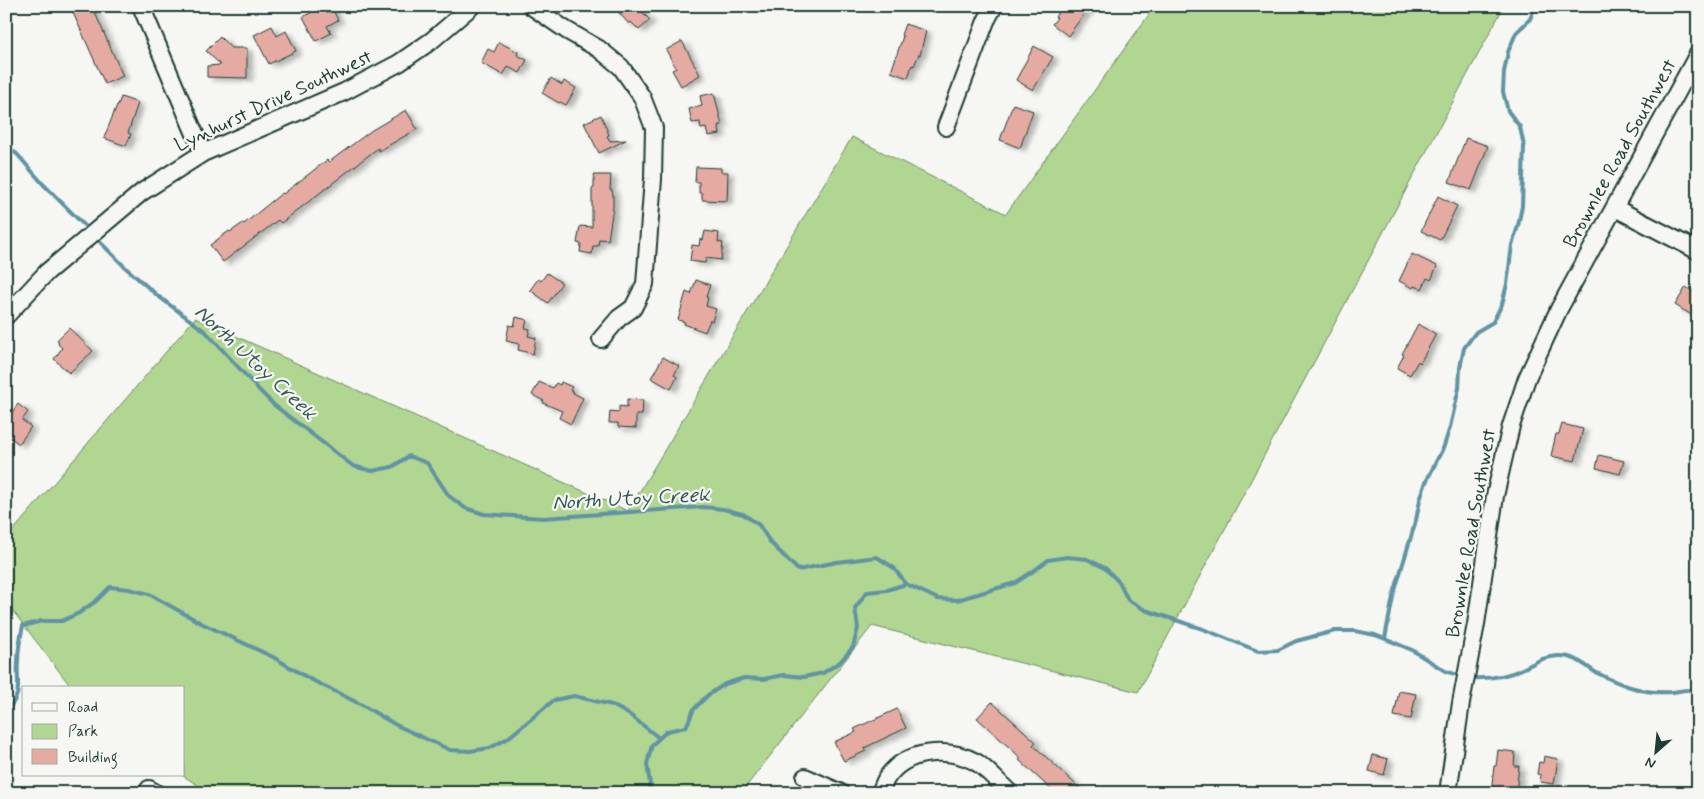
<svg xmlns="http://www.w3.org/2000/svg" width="1704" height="799" font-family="Mynerve,sans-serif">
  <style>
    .green { fill: #b1d692; stroke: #688a63 }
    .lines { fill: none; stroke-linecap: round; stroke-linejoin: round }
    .stream { stroke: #6094a3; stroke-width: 4 }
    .building { fill: #e5aba2; stroke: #1f3d34; filter: url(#shadow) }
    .minor-casing { stroke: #1f3d34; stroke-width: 20 }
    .minor { stroke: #f6f6f2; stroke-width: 16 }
    .labels { text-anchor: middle; stroke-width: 4.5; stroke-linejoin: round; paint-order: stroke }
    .street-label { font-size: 20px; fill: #1f3d34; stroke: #f6f6f2 }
    .water-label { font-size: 21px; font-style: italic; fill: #355a59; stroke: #f6f6f2 }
  </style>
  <defs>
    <filter id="shadow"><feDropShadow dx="5.5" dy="3" stdDeviation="2.5" flood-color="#0004"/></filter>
  </defs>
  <rect width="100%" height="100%" fill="#f6f6f2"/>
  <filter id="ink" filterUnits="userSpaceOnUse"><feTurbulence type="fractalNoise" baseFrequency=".02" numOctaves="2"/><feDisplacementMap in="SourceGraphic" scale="10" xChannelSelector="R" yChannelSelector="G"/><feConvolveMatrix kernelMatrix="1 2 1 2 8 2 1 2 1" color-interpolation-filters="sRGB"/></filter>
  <g filter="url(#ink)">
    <!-- green -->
    <path class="green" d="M1155,6H1504L1138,692L872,626L741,793H210L182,775H184V688H72L6,602V539L195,318L628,511L852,137L1006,214Z"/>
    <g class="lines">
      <!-- stream -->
      <path class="stream" d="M6,147L17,154L43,184L89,230
        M95,237L127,269L158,296L206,332L260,391L274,405L353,466L372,471L392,467L409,456L427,463L449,496L465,508L484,514L543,518L703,507L723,509L743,514L759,525L770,542L798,570L837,562L877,557L894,568L906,584L938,599L957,600L1015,583L1032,572L1048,560L1067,557L1087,559L1105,568L1119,582L1128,600L1145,610L1203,629L1258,651L1278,650L1296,641L1335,631H1355L1375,635L1393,642L1412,650L1445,671L1461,676
        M1385,638L1393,597L1416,520L1420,500L1426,482L1444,446L1450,427L1459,388L1460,368L1464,348L1476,332L1493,322L1502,304L1507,284L1512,245L1518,226L1522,206L1524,146L1520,127L1508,111L1503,92L1504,72L1508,52L1516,33L1530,19L1535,6
        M1470,678C1489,679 1506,677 1522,669C1536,663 1541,657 1558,656C1574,655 1583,664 1595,672C1607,678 1622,685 1634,688C1646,692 1659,693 1672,692C1681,691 1689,688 1698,691
        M6,711C24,694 16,683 18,662C18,650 20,638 23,626L42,621H62L79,613L96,601L110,587L129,589L149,594L201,623L273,657L308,678L362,705L396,725L450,750L470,751L490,748L508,738L554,700L574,696L612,705L630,715L659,738
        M648,793L650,784L647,764L652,745L667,731L686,727L694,709L708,695L725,684L744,678L764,679L784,675L804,677L823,673L840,662L853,647L858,628L855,608L867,592L887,590L906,584"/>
    </g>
    <!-- building -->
    <path class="building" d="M70,6H92L123,76L105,84Z
      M323,6H331L338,20L327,26L331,33L316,41L303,17Z
      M613,6H636L650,20L639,30L631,22L629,24Z
      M1062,6H1090L1068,36L1052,24L1057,18L1055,17Z
      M905,24L926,31L920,55L919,54L914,66L912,65L908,78L891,72L903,36L901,35Z
      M272,26L277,36L286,31L296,51L269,64L254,35Z
      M220,37L231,48H247V78L207,77V66L221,65L206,51Z
      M682,41L700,75L681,86L672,70L676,68L666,50Z
      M499,42L518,52L517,55L527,60L520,73L508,67L503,75L481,63L488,49L494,52Z
      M1034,46L1053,57L1033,90L1016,80Z
      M551,78L562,85L564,81L576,88L566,105L560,102L559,103L542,93Z
      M714,93L722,125H718L720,134L708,136L706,128L701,129L700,122L692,123L689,109L702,106L700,96Z
      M121,97L138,103L128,133L131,134L126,146L104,138L117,105H118Z
      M1013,104L1033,111L1020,148L1000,140Z
      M406,110L417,129L379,151L378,148L281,223L278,220L223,262L210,245L229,231L230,232L243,223L244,224L282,193L283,194L327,160L329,162L372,130Z
      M601,115L609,135L607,136L610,141L626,140L599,153L584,123Z
      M1466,138L1488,146L1471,190L1449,182Z
      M696,167L721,168V172H728L727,201L702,200V193H699V182H695Z
      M594,175H611L610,190H612L613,195V207L608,240L599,239L598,246H593L592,254L580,252L581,244L577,243L580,226L592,227V188H594Z
      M1438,196L1457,206L1440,240L1421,231Z
      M705,231L719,233L718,242L723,243L721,260L706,258L705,263L690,261L692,245L699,246L700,239L703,240Z
      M1412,254L1437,266L1431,280L1427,278L1422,289L1414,286L1413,288L1399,281Z
      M547,273L562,283L548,303L530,290L538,279L541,281Z
      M696,280L710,285L706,297L708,298L706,306L716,309L712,321L710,320L705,332L684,324L685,322L678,320L686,292L691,294Z
      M1686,287L1698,295V319L1675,305Z
      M516,317L527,320L525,328L530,329L528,336L536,338L533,354L518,350L519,344L506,341L509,325L514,326Z
      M1418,324L1436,334L1420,363L1418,361L1410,375L1397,368L1404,355L1402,354Z
      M69,328L93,351L69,373L54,359L62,348L58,344L59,342L57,340Z
      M663,357L679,366L674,375L677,377L671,389L651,378Z
      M539,382L553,388L556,383L560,385L561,382L572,387L570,390L574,392L573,393L583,398L571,424L559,418L562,411L543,403L544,401L532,395Z
      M627,399L643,400L642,415H636V428L618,427V423H609L610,411L619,412V406L627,407Z
      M18,404L28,412L22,420L31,427L19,444L6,434V420Z
      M1562,424L1583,429L1575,461L1551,456L1556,434H1559Z
      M1599,455L1624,461L1620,474L1596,468Z
      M1399,691L1416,694L1411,719L1394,716Z
      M992,702L1036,742L1033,745L1085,793H1055L1019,760L1021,758L977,718Z
      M897,709L906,728L864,748L866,751L844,761L834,742L856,732L854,729Z
      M1498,750L1515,752L1514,766H1519L1516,793H1491L1494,766H1496Z
      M1373,755L1388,759L1384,775L1369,771Z
      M1544,756L1558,759L1554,784L1540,782L1541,775L1537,774L1539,762L1543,763Z"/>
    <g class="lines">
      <!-- minor casing -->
      <g class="minor-casing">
        <path id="minor" d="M141,6L203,153
          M531,6L566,30L599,49L621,67L642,97L654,128L653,179L645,284L633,308L619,318L601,339
          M946,127L986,21L994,6
          M1615,208L1698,251
          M6,316L47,272L142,192L203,153L344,92L399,63L431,41L472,6
          M805,777L841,793
          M149,789L156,793
          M880,793C882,788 884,783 886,779C905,749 948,747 976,762C987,769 1000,784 1010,793
          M1448,793L1461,703L1476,624L1495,496L1511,426L1527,378L1559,309L1698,54"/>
      </g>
      <!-- minor -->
      <use href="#minor" class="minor"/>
    </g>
  </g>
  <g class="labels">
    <!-- street labels -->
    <g class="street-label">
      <text transform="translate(273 100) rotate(-25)" y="7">Lynhurst Drive Southwest</text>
      <text transform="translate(1619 153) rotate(-61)" y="7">Brownlee Road Southwest</text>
      <text transform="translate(1470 533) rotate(-80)" y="7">Brownlee Road Southwest</text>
    </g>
    <!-- water labels -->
    <g class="water-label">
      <text transform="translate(256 362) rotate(43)" y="7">North Utoy Creek</text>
      <text transform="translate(631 498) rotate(-3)" y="7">North Utoy Creek</text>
    </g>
  </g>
  <!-- margin -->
  <rect width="1704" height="799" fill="none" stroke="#f6f6f2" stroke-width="25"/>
  <rect x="12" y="12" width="1679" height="774" fill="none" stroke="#1f3d34" stroke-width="2" filter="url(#ink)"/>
  <!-- legend -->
  <rect x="22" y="686" width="162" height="90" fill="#f6f6f2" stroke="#a0aca6"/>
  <rect x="32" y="703" width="25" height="8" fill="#f6f6f2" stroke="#a0aca6"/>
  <text x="68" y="712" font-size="15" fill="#1f3d34">Road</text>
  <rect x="32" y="724" width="25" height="15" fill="#b1d692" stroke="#a0aca6"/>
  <text x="68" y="736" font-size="15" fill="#1f3d34">Park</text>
  <rect x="32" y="749" width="25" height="15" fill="#e5aba2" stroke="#a0aca6"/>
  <text x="68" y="762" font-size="15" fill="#1f3d34">Building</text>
  <!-- north arrow -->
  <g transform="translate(1656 752) rotate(207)" stroke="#f6f6f2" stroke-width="4" paint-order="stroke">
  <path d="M0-4L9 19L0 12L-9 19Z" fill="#1f3d34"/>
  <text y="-8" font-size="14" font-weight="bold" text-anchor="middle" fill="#1f3d34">N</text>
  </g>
</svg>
